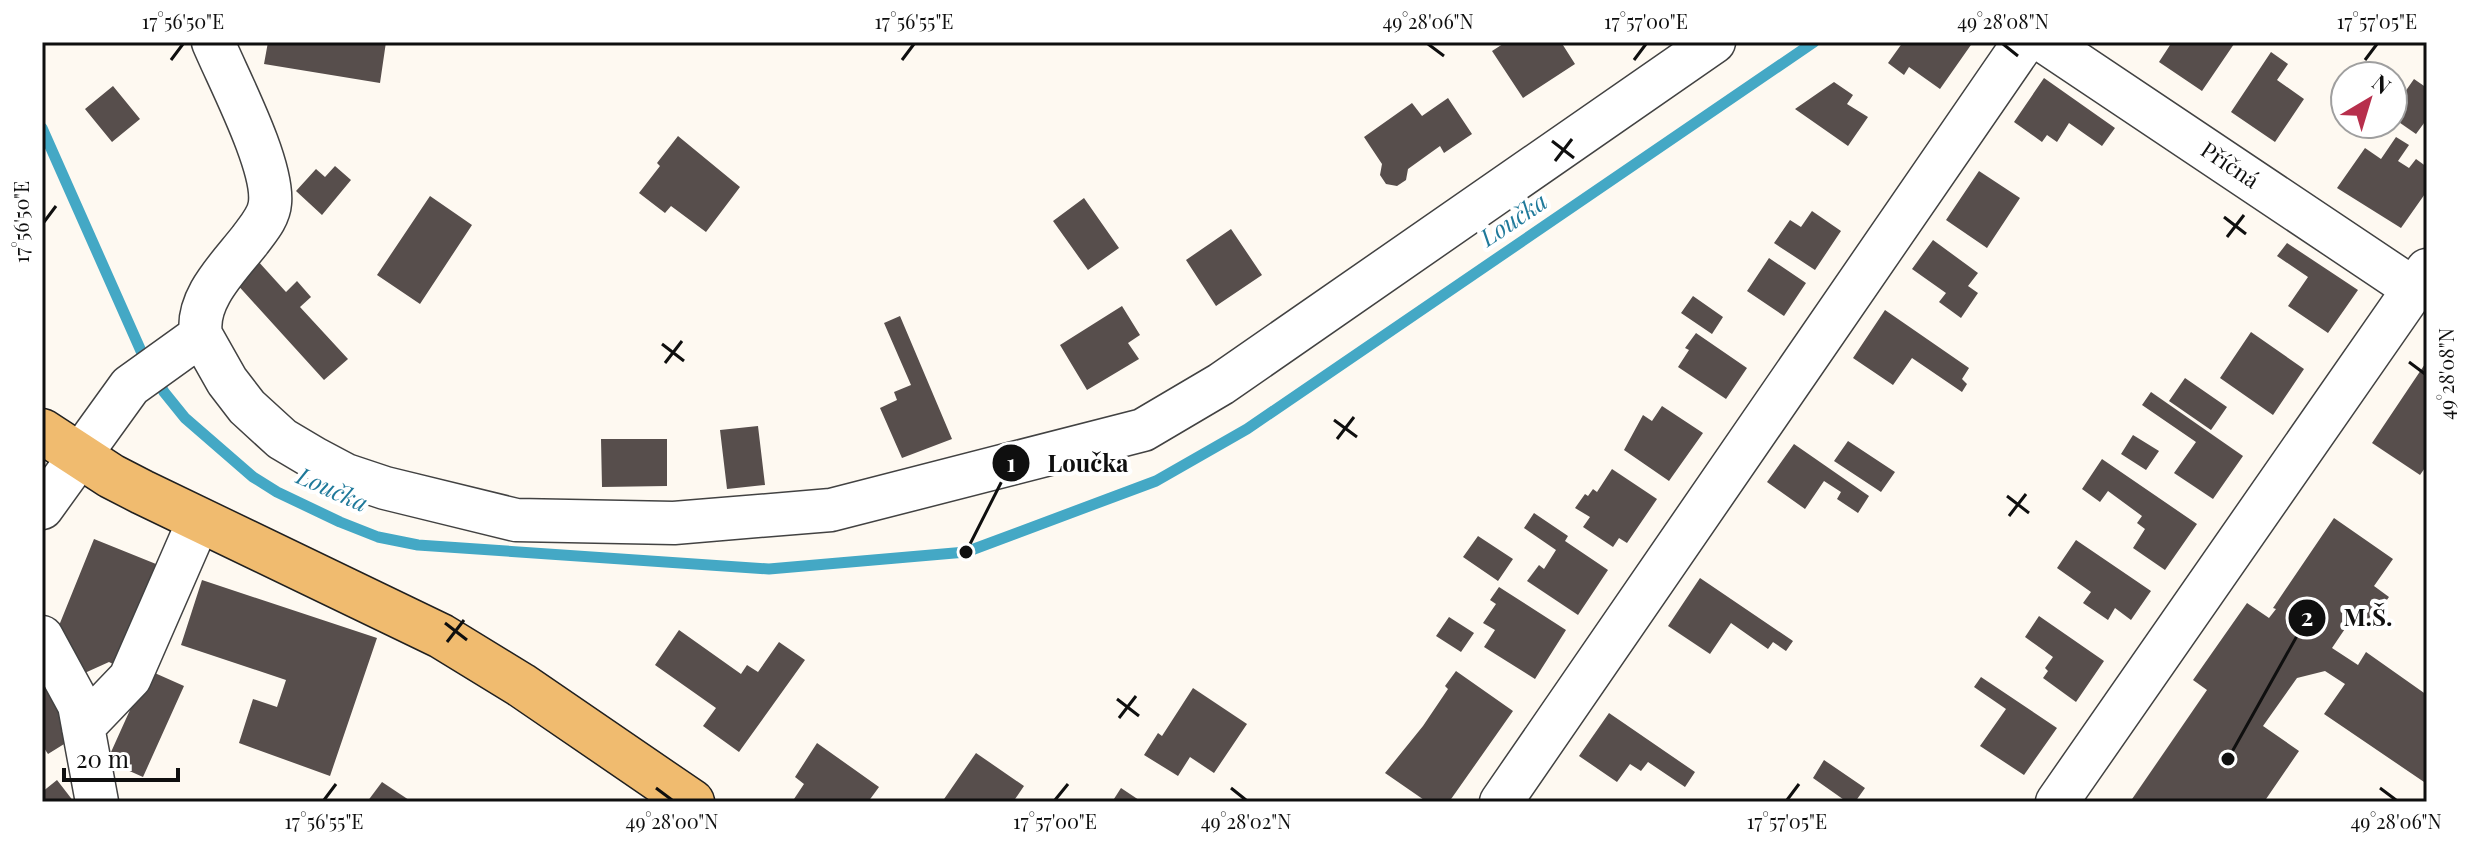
<svg xmlns="http://www.w3.org/2000/svg" width="2469" height="844" font-family="'Playfair Display',serif">
  <style>
    .lines { fill: none; stroke-linecap: round; stroke-linejoin: round }
    .stream { stroke: #44a8c5; stroke-width: 11 }
    .building { fill: #574e4c }
    .minor-casing { stroke: #424242; stroke-width: 45 }
    .major-casing { stroke: #202020; stroke-width: 47 }
    .minor { stroke: #fff; stroke-width: 42 }
    .major { stroke: #f0bb6f; stroke-width: 44 }
    .ticks { fill: none; stroke: #0f0f0f; stroke-width: 3 }
    .labels { text-anchor: middle; stroke-width: 8; stroke-linejoin: round; paint-order: stroke }
    .street-label { font-size: 22px; fill: #0f0f0f; stroke: #fff }
    .water-label { font-size: 24px; font-style: italic; fill: #1f799a; stroke: #fff }
    .leader { fill: none; stroke: #0f0f0f; stroke-width: 3 }
    .callout-dot { fill: #0f0f0f; stroke: #fff; stroke-width: 3 }
    .mark-label { font-size: 24px; text-anchor: middle; font-weight: bold; fill: #fff }
    .callout-label { font-size: 24px; text-anchor: middle; font-weight: bold; fill: #0f0f0f; stroke: #fff; stroke-width: 8; stroke-linejoin: round; paint-order: stroke }
    .neatline { fill: none; stroke: #0f0f0f; stroke-width: 3 }
    .ticks-label { font-size: 20px; text-anchor: middle; fill: #0f0f0f }
  </style>
  <rect width="100%" height="100%" fill="#fef9f1"/>
  <g class="lines">
    <!-- stream -->
    <path class="stream" d="M42,128L141,351L164,392L185,418L253,477L277,492L340,522L378,537L418,545L769,569L966,552L1156,481L1247,429L1814,42"/>
  </g>
  <!-- building -->
  <path class="building" d="M268,42H386L380,83L264,64Z
    M1506,42H1561L1575,64L1523,98L1492,51Z
    M1903,42H1973L1940,89L1909,67L1904,75L1888,63Z
    M2172,42H2232L2234,44L2202,91L2159,62Z
    M2271,52L2288,64L2277,80L2304,99L2275,142L2231,112Z
    M2044,78L2115,128L2102,146L2069,123L2057,142L2047,135L2042,142L2014,122Z
    M2414,79L2427,88V119L2416,134L2393,118V109Z
    M1834,82L1853,95L1847,104L1868,117L1848,146L1795,109Z
    M113,86L140,119L112,142L85,109Z
    M1448,98L1472,134L1444,153L1440,146L1408,169L1406,180L1397,186L1386,184L1380,175L1382,164L1364,137L1412,103L1422,116Z
    M678,136L740,187L706,232L671,206L665,213L639,193L660,166L657,163Z
    M2396,137L2409,145L2398,161L2409,168L2416,159L2427,167V191L2401,228L2337,188L2365,148L2381,159Z
    M335,166L351,180L322,215L296,191L316,169L325,177Z
    M1979,171L2020,198L1987,248L1946,220Z
    M430,196L472,225L420,304L377,275Z
    M1084,198L1119,248L1088,270L1053,221Z
    M1812,211L1841,231L1815,270L1774,243L1790,220L1801,227Z
    M1231,229L1262,275L1216,306L1186,260Z
    M1933,240L1978,273L1968,286L1978,293L1961,318L1939,302L1946,293L1912,269Z
    M2287,243L2358,290L2328,333L2288,306L2308,277L2277,256Z
    M1769,258L1806,283L1784,316L1747,291Z
    M257,260L286,292L297,281L311,297L300,307L348,359L324,380L234,281Z
    M1693,296L1723,317L1712,334L1681,313Z
    M1122,306L1140,335L1128,343L1139,359L1087,390L1060,345Z
    M1885,310L1969,368L1962,379L1967,384L1962,392L1912,358L1893,385L1853,358Z
    M900,316L952,439L902,458L880,408L897,400L894,392L911,385L884,323Z
    M2251,332L2304,369L2273,415L2220,378Z
    M1696,333L1747,368L1726,399L1678,367L1689,350L1685,348Z
    M2427,361V465L2420,475L2372,443Z
    M2185,378L2227,407L2211,430L2169,401Z
    M2151,392L2243,456L2213,499L2174,473L2196,442L2142,405Z
    M1662,406L1703,433L1669,481L1624,450L1643,415L1652,421Z
    M758,426L765,485L727,489L720,430Z
    M2133,435L2159,451L2146,470L2121,454Z
    M601,439H667V486L602,487Z
    M1848,441L1895,472L1881,492L1834,461Z
    M1794,444L1869,496L1858,513L1837,499L1841,492L1824,481L1805,509L1767,482Z
    M2102,459L2197,524L2165,570L2133,548L2145,529L2137,523L2142,516L2108,491L2100,502L2082,489Z
    M1612,469L1657,499L1627,543L1619,538L1613,547L1583,527L1590,517L1575,508L1585,494L1588,496L1593,489L1597,492Z
    M1534,513L1568,536L1565,541L1608,570L1578,615L1527,581L1539,565L1544,569L1556,550L1524,528Z
    M2334,518L2393,559L2374,586L2389,597L2378,612L2384,616L2377,626L2357,611L2332,648L2358,665L2366,652L2427,695V784L2324,714L2345,684L2325,671L2297,678L2263,726L2299,751L2264,802H2130L2207,690L2193,680L2247,603L2269,618L2276,609L2273,608Z
    M1478,536L1513,559L1498,581L1463,557Z
    M94,539L156,564L117,666L109,662L78,676L58,628Z
    M2076,540L2151,591L2131,620L2115,608L2108,620L2083,603L2091,592L2057,568Z
    M1700,578L1793,641L1786,651L1773,642L1768,649L1731,623L1710,654L1668,626Z
    M202,580L377,638L330,776L239,743L253,699L277,707L286,680L181,645Z
    M1499,587L1566,630L1535,679L1484,647L1495,630L1483,623L1496,604L1490,600Z
    M2039,616L2104,661L2076,702L2043,678L2048,671L2045,668L2053,657L2025,637Z
    M1449,617L1474,633L1461,652L1436,636Z
    M679,630L741,674L747,665L758,672L779,642L805,660L739,752L703,726L716,708L655,665Z
    M148,670L184,686L143,777L107,761Z
    M1456,671L1513,711L1449,802H1427L1385,773L1423,726L1448,689L1445,686Z
    M42,677L77,736L48,754L42,745Z
    M1981,677L2057,728L2024,775L1980,746L2006,709L1974,687Z
    M1193,688L1247,724L1214,773L1190,757L1178,776L1144,755L1158,733L1162,736Z
    M1609,713L1695,772L1685,787L1648,762L1641,771L1630,764L1617,782L1579,756Z
    M817,743L879,787L868,802H792L804,784L795,777Z
    M976,753L1024,786L1013,802H942Z
    M1824,760L1865,788L1855,802H1847L1813,778Z
    M57,780L74,802H42V792Z
    M382,782L412,802H367Z
    M1121,788L1142,802H1112Z"/>
  <g class="lines">
    <!-- minor casing -->
    <g class="minor-casing">
      <path id="minor" d="M2045,42L2414,289
        M201,335C195,299 229,267 250,240C258,229 269,217 270,203C274,165 229,80 213,42
        M42,508L130,386L201,335L227,381L247,407L282,439L314,458L346,475L385,488L516,520L674,523L831,510L1143,430L1221,384L1714,42
        M42,637L79,705L97,802
        M83,727L130,678L199,520
        M1501,802L2024,42
        M2057,802L2427,270"/>
    </g>
    <!-- major casing -->
    <g class="major-casing">
      <path id="major" d="M42,431L111,476L142,492L441,636L521,685L692,802"/>
    </g>
    <!-- minor -->
    <use href="#minor" class="minor"/>
    <!-- major -->
    <use href="#major" class="major"/>
  </g>
  <!-- ticks -->
  <path class="ticks" d="M1428,44L1444,56M2003,44L2018,56M171,60L183,44M902,60L914,44M1634,60L1646,44M2365,60L2377,44M1552,141L1574,158M1555,161L1572,139M2224,217L2246,234M44,222L56,206M2227,237L2244,215M662,344L684,361M2409,362L2425,374M665,363L682,341M1334,420L1357,437M1337,439L1354,417M2007,496L2029,513M2009,516L2026,494M445,623L467,640M447,642L464,620M1117,699L1139,716M1119,718L1136,696M656,788L672,800M1231,788L1246,800M2380,788L2396,800M324,800L336,784M1055,800L1068,784M1787,800L1799,784"/>
  <g class="labels">
    <!-- street labels -->
    <g class="street-label">
      <text transform="translate(2230 165) rotate(34)" y="8">Příčná</text>
    </g>
    <!-- water labels -->
    <g class="water-label">
      <text transform="translate(1514 220) rotate(-34)" y="8">Loučka</text>
      <text transform="translate(332 490) rotate(24)" y="8">Loučka</text>
    </g>
  </g>
  <!-- callouts -->
  <path class="leader" d="M966 552L1011 463M2228 759L2307 618"/>
  <g class="callout-dot">
    <circle cx="966" cy="552" r="8"/>
    <circle cx="2228" cy="759" r="8"/>
    <circle cx="1011" cy="463" r="20"/>
    <circle cx="2307" cy="618" r="20"/>
  </g>
  <g class="mark-label">
    <text x="1011" y="472">1</text>
    <text x="2307" y="626">2</text>
  </g>
  <g class="callout-label">
    <text x="1088" y="472">Loučka</text>
    <text x="2368" y="626">M.Š.</text>
  </g>
  <!-- border -->
  <rect width="2469" height="844" fill="none" stroke="#ffffff" stroke-width="88"/>
  <!-- north arrow -->
  <g transform="translate(2369 100) rotate(38)"><circle r="38" fill="#ffffff" stroke="#9f9f9f" stroke-width="2"/>
  <path d="M0-6L14 30L0 20L-14 30Z" fill="#b72f4c"/>
  <text y="-12" font-size="22" font-weight="bold" text-anchor="middle" fill="#0f0f0f">N</text>
  </g>
  <!-- scale -->
  <path d="M64 768v12h114v-12" fill="none" stroke="#0f0f0f" stroke-width="4"/>
  <text x="76" y="768" font-size="24" fill="#0f0f0f" stroke="#ffffff" stroke-width="6" paint-order="stroke">20 m</text>
  <rect x="44" y="44" width="2381" height="756" class="neatline"/>
  <g class="ticks-label">
    <text x="183" y="29">17°56'50"E</text>
    <text x="914" y="29">17°56'55"E</text>
    <text x="1428" y="29">49°28'06"N</text>
    <text x="1646" y="29">17°57'00"E</text>
    <text x="2003" y="29">49°28'08"N</text>
    <text x="2377" y="29">17°57'05"E</text>
    <text transform="translate(22 222) rotate(-90)" y="7">17°56'50"E</text>
    <text transform="translate(2447 374) rotate(-90)" y="7">49°28'08"N</text>
    <text x="324" y="829">17°56'55"E</text>
    <text x="672" y="829">49°28'00"N</text>
    <text x="1055" y="829">17°57'00"E</text>
    <text x="1246" y="829">49°28'02"N</text>
    <text x="1787" y="829">17°57'05"E</text>
    <text x="2396" y="829">49°28'06"N</text>
  </g>
</svg>
